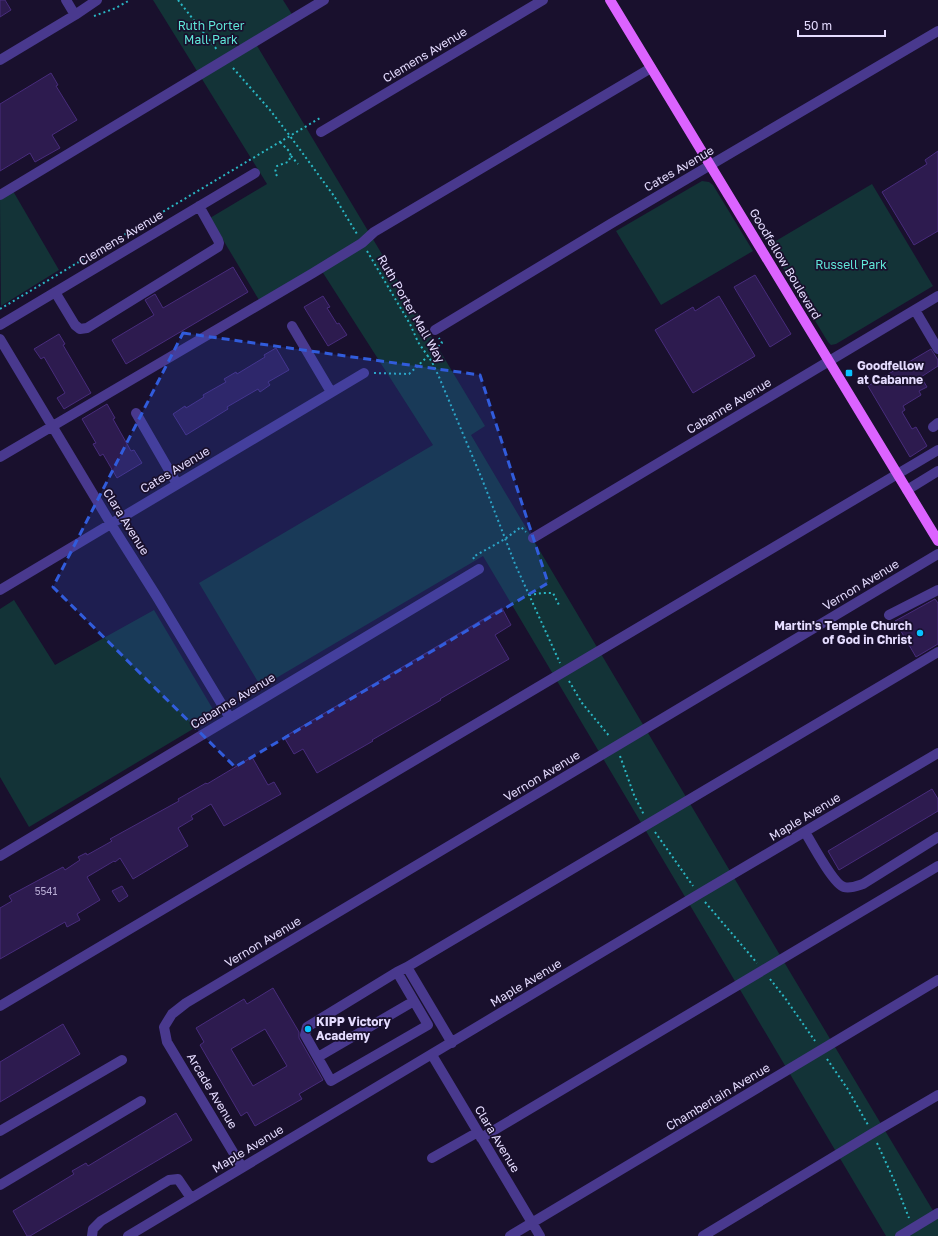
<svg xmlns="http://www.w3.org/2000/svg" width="938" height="1236" font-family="'Golos Text',sans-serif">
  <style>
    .green { fill: #133337 }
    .building { fill: #2d1b4f; stroke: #482c7c; fill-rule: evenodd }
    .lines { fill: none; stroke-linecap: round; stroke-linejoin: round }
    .path { stroke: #2ab7c4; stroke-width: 2; stroke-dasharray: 2 3; stroke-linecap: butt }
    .minor { stroke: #49398e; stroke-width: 10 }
    .major { stroke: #dc63ff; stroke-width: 10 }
    .marked { fill: #315cdc; fill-opacity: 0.2; stroke: #315cdc; stroke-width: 3; stroke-dasharray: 8 5; stroke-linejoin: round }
    .poi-dot { fill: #08c2ff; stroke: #19102d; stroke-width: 1.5 }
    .labels { text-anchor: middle; stroke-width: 3.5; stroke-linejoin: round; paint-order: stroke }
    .number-label { font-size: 10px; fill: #b7acd3 }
    .park-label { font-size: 12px; fill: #60e7d9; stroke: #19102d }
    .street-label { font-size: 12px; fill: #e5dcff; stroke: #19102d }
    .poi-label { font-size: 12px; font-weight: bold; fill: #e5dcff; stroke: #19102d; text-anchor: start }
  </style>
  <rect width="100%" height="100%" fill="#19102d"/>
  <!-- green -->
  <path class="green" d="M153,0H283L293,16L253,39L485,426L471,435L790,972L938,1219V1236H886L483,556L261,687L199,583L433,445L318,265L259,300L210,218L267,184Z
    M702,181L709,182L713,185L753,251L661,305L616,231Z
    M872,184L933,286L836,344L831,345L828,342L769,245Z
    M13,191L59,270L1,306L0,199Z
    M14,600L55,665L154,610L214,711L213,715L208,720L29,827L0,777V609Z"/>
  <!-- building -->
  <path class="building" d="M0,0H5L11,10L0,17Z
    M51,73L58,85L56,86L77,120L52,135L60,148L35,162L30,153L0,171V104Z
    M938,151V231L914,245L882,192L927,164L925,160Z
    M233,267L248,292L126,364L112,340L154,315L145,300L155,294L163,308Z
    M755,275L791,334L770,347L734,287Z
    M323,296L330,307L327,308L337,324L339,323L347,335L328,346L304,307Z
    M719,296L755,356L693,393L655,330L693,307L695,311Z
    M59,334L65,344L63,345L91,393L64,409L57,398L65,393L44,357L41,359L34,349Z
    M276,348L289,370L268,382L270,385L260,392L258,389L227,407L228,409L186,435L173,414L185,406L186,408L204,397L203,395L226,382L224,379L236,372L237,374L265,357L264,355Z
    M931,349L938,360V366L921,377L927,387L919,391L921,395L903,406L905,410L902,412L912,429L916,427L927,446L910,457L868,386Z
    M107,404L115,418L113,419L131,451L134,450L142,463L117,478L103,454L100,456L93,444L96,443L82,419Z
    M935,599L938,603V644L916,657L895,621Z
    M502,608L511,625L495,635L509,659L440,699L441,700L372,740L373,741L317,773L303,749L294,754L284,737Z
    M252,757L268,785L274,782L281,794L224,826L211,804L191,816L193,819L178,828L188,846L133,879L120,858L115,862L114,861L87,877L100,900L77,914L80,920L67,927L65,922L0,959V908L12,901L9,896L63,867L65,870L80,860L78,857L86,853L87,855L105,845L112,841L110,839L179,801L178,799L206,783L207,784Z
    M932,789L938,799V811L839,870L828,851Z
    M122,886L128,896L119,902L112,891Z
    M273,988L299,1032V1038L323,1080L299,1094L302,1099L255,1126L247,1112L241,1116L200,1045L204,1042L196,1028L244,999L247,1004ZM265,1029L287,1066L253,1086L231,1049Z
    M63,1024L80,1054L0,1102V1062Z
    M176,1113L192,1140L30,1236H27L13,1211L74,1174L72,1171L86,1163L88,1166Z"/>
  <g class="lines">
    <!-- path -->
    <path class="path" d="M178,0L218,51
      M94,16L116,8L130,0
      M233,68L270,110L290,136L334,196L357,234
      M291,156L298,164
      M277,176L275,172L277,166L288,162L291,156L289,151L280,142
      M367,251L410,324L418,342L432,362L439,377L482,479L515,564L560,663
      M0,309L320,118
      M374,373L409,374L442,343L439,338
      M474,559L473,557L505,539L521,527L526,532
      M529,595L542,593H553L560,607
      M569,681L582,703L610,737
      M620,756L634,795L644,815
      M655,832L693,886
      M705,902L757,963
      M770,979L785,998L815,1041
      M827,1059L847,1088L868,1125
      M877,1143L894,1180L909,1218"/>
    <!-- minor -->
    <path class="minor" d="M66,0L75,15
      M0,60L75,15L97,0
      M321,132L543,0
      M0,195L324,0
      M55,292L75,325L80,329L87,328L218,247L219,243L218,240L199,206
      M915,310L938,349
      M0,325L255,173
      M292,326L331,392
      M435,330L612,223L938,31
      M0,339L111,524L157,597L230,718
      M136,413L177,484
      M933,427L938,423
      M0,457L313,273L362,243L374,232L651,68
      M907,490L938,471
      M533,538L938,296
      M0,590L364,373
      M889,615L938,590
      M805,832C811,842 834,885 844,887C850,889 857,886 863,884L938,837
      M0,856L479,569
      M397,972L428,1025L331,1081L305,1035L307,1027L397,972L407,967
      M0,1006L938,450
      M452,1043L407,967L938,652
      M432,1055L540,1236
      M318,1057L414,1001
      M0,1131L122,1060
      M481,1138L938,866
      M432,1158L478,1132
      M242,1167L167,1042L164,1027L172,1014L186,1003L938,554
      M0,1185L141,1101
      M92,1236L93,1229L101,1221L169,1180L178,1179L191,1198
      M128,1236L699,894L938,753
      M510,1236L938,980
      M703,1236L873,1133L938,1095
      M900,1236L938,1213"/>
    <!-- major -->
    <path class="major" d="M610,0L938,541"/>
  </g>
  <!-- marked area -->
  <path class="marked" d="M183,333L480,375L548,583L235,767L53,587Z"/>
  <!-- markers -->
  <g class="poi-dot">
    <rect x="845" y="369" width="8" height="8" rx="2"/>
    <circle cx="920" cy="633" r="4"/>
    <circle cx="308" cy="1029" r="4"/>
  </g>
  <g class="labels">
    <!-- number labels -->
    <g class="number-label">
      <text x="46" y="895">5541</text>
    </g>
    <!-- park labels -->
    <g class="park-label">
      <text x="211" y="30">Ruth Porter<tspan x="211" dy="14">Mall Park</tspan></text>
      <text x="851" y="269">Russell Park</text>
    </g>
    <!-- street labels -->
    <g class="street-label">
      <text transform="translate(425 55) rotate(-31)" y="4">Clemens Avenue</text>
      <text transform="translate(679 169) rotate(-30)" y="4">Cates Avenue</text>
      <text transform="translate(121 238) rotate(-31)" y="4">Clemens Avenue</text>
      <text transform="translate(785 264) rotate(59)" y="4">Goodfellow Boulevard</text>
      <text transform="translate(411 309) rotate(60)" y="4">Ruth Porter Mall Way</text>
      <text transform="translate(729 406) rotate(-31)" y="4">Cabanne Avenue</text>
      <text transform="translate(175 470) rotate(-31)" y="4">Cates Avenue</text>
      <text transform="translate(126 522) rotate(58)" y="4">Clara Avenue</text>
      <text transform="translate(861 585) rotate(-31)" y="4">Vernon Avenue</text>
      <text transform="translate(233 701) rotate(-31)" y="4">Cabanne Avenue</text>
      <text transform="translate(542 776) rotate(-31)" y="4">Vernon Avenue</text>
      <text transform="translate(805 817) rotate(-31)" y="4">Maple Avenue</text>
      <text transform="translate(263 942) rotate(-31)" y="4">Vernon Avenue</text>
      <text transform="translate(526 983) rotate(-31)" y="4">Maple Avenue</text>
      <text transform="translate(212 1091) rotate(59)" y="4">Arcade Avenue</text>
      <text transform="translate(718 1097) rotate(-31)" y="4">Chamberlain Avenue</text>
      <text transform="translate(497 1139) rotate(59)" y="4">Clara Avenue</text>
      <text transform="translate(248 1149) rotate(-31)" y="4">Maple Avenue</text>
    </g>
    <!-- poi labels -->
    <g class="poi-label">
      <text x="857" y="370">Goodfellow<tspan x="857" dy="14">at Cabanne</tspan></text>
      <text x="912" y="630" text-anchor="end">Martin's Temple Church<tspan x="912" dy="14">of God in Christ</tspan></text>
      <text x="316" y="1026">KIPP Victory<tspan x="316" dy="14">Academy</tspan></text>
    </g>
  </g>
  <!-- scale -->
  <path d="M798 30v6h87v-6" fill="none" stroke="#e5dcff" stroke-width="2"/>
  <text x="804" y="30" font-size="12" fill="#e5dcff" stroke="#19102d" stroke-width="3" paint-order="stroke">50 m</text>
</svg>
